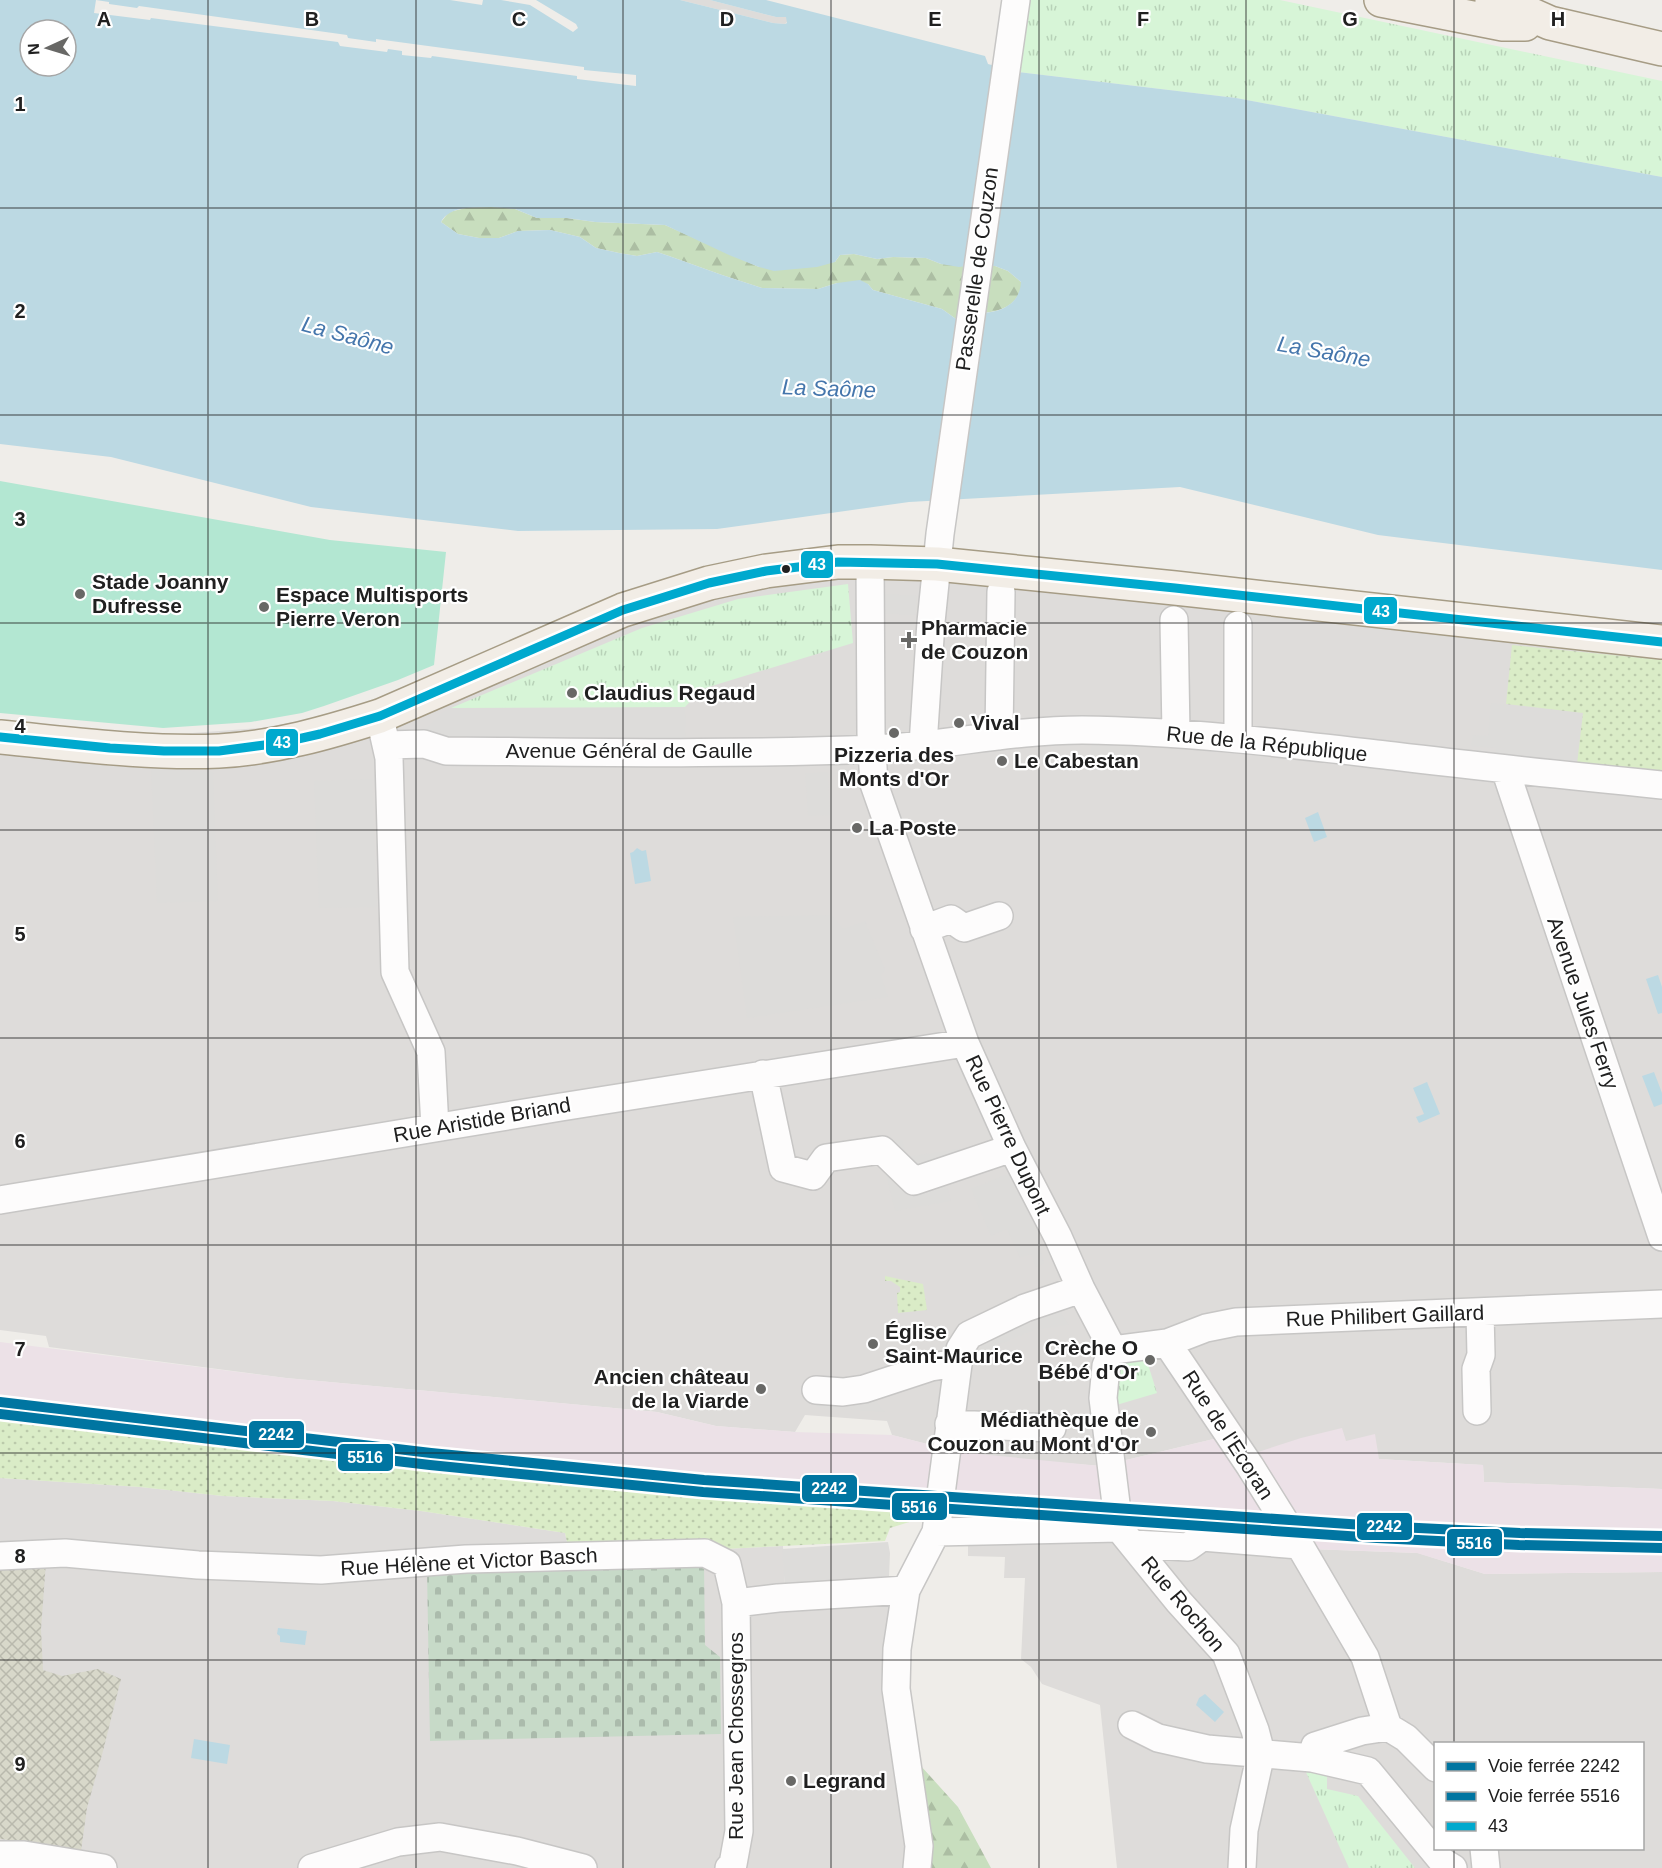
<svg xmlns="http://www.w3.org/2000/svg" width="1662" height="1868" font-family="Helvetica,sans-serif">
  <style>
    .residential { fill: #dedcda; fill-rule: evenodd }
    .religious { fill: #dddcda }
    .railway { fill: #ece1e7 }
    .construction { fill: url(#construction-cross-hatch) }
    .grass { fill: url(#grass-dots) }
    .forest { fill: url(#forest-firs) }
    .cemetery { fill: url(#cemetery-stones) }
    .park { fill: url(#park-tufts) }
    .pitch { fill: #b3e7d2 }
    .water { fill: #bcd9e3; fill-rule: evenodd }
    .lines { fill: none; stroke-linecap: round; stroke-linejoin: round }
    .minor-casing { stroke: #c7c6c5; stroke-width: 30 }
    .major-casing { stroke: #a69c85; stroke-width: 36 }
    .minor { stroke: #fdfcfc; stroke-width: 27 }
    .major { stroke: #f2ede6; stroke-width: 33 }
    .bus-1-casing { stroke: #fff; stroke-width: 14 }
    .bus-1 { stroke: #00a9ce; stroke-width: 9 }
    .rail-1-casing { stroke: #fff; stroke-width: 15 }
    .rail-2-casing { stroke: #fff; stroke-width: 15 }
    .rail-1 { stroke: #0075a1; stroke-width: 10 }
    .rail-2 { stroke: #0075a1; stroke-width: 10 }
    .grid { fill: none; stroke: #202020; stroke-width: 1.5; stroke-opacity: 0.55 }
    .bus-dot { fill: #202020; stroke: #fff; stroke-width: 2 }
    .poi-dot { fill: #686866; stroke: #fff; stroke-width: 2 }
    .labels { text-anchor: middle; stroke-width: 4.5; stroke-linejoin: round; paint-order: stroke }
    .street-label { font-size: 21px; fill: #202020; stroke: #fff }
    .poi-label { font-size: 21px; font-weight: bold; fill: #202020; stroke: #fff; text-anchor: start }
    .water-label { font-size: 22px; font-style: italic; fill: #4576ac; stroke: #fff }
    .grid-label { font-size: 20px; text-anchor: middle; font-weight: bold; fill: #202020; stroke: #fff; stroke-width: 4.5; stroke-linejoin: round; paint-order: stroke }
    .line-badge { stroke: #fff; stroke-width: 2 }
    .badge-label { font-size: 16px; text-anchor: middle; font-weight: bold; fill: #fff }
  </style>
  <defs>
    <pattern id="construction-cross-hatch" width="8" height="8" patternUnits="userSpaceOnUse" patternTransform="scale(1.5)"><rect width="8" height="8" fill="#d8d8ca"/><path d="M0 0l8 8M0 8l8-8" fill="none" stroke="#b9b9ad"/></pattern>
    <pattern id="grass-dots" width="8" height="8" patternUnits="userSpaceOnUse" patternTransform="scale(1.5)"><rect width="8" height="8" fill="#daecc7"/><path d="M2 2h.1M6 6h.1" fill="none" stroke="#bbcaab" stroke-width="1.8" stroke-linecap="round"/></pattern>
    <pattern id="forest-firs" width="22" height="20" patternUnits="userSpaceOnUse" patternTransform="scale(1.5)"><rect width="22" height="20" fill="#c8debe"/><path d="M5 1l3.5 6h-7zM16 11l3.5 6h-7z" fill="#acbea3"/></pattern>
    <pattern id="cemetery-stones" width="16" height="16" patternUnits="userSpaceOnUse" patternTransform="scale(1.5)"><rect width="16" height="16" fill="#c7dac8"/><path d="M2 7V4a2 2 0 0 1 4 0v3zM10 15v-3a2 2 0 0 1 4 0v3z" fill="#abbbac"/></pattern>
    <pattern id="park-tufts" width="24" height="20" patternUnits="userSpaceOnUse" patternTransform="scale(1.5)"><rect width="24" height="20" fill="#d7f5d7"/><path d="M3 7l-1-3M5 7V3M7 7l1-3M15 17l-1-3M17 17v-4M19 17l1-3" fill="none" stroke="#b8d2b8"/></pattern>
  </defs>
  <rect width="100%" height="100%" fill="#efede9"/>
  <!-- residential -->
  <path class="residential" d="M680,0H710L776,17H787V22L785,24L773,23Z
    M930,546L1662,627V1489L1484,1482L1483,1465L1378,1459L1345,1441L1252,1454L1222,1437L1101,1466L1026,1460L958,1452L892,1435L887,1421L805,1415L795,1432L716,1426L657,1412L286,1378L49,1347L46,1336L0,1330V724L152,736L261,728L327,716L430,681L870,548Z
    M0,1478L140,1487L223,1496L333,1501L421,1511L565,1533L567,1542L699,1539L724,1549L783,1546L785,1588L889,1577L914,1592L905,1658L929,1868H0Z
    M952,1509L1196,1531L1310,1549L1418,1553L1485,1574L1662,1572V1868H1117L1100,1705L1042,1684L1031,1667L1021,1659L1025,1578H1004L1005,1557L968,1556V1540H950ZM1436,1744H1642V1848H1436Z"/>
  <!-- religious -->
  <path class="religious" d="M882,594L917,596L916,615L881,613Z
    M1491,703L1583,713L1577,764L1496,756V748L1471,746L1473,735L1488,736Z
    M685,707L686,743L416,738L441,713L451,708Z
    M1091,741H1139V756L1091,757Z
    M151,769L213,772L218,901L157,903Z
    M828,772L830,815L808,816L805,773Z
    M372,779L377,907L319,908L314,781Z
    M832,915L843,929L865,921L885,970L881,975L888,997L747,1018L733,917Z
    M902,1140L907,1157L997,1143L946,1183L951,1201L895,1211L878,1142Z
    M1010,1173L1045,1248L1040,1250L1044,1264L1036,1267L1031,1254L1020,1258L1007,1229L991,1236L971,1189Z
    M1059,1310L1069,1325L1034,1330L997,1345L973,1356L968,1342Z
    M809,1396L873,1398L885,1412L819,1408Z
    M888,1542L890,1553L889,1577L785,1588L782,1549Z"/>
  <!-- railway -->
  <path class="railway" d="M0,1342L286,1378L657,1412L716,1426L795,1432L892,1435L935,1446L928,1505L467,1472L371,1457L0,1419Z
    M1342,1428L1346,1441L1375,1434L1379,1459L1483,1465L1484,1482L1662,1489V1572L1485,1574L1417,1553L1310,1549L1196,1531L952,1509L958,1452L1101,1466L1222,1437L1252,1454L1301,1438Z"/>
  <!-- construction -->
  <path class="construction" d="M46,1562L41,1629L43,1670L62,1676L98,1669L121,1679L103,1751L87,1808L81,1851L60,1846L0,1839V1566Z"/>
  <!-- grass -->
  <path class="grass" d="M1512,645L1662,660V772L1577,764L1583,713L1506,704Z
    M885,1276L923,1284L927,1310L898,1313L897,1293L900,1292V1287L891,1281H885Z
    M0,1419L371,1457L467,1472L928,1505L926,1522L919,1519L890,1528L885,1541L724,1549L699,1539L567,1542L565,1533L421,1511L333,1501L223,1496L140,1487L0,1478Z"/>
  <!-- forest -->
  <path class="forest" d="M491,207L515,209L537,218H567L595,222L665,225L759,267L835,262L840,255L854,254L877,259L893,257L926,258L941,264L995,266L1008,271L1022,283C1020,305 999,313 979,313L974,318L956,319L942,309L873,290L868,284L837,283L818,289L762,288L722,275L669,256L657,252L637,256L619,253L596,248L580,237L550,230L518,231L499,238H479L458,234L441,222L449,212L466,208Z
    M911,1755L958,1807L991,1868H929Z"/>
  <!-- cemetery -->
  <path class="cemetery" d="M704,1564L705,1645L720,1657L721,1734L430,1741L427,1571Z"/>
  <!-- park -->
  <path class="park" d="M1026,0H1280L1662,81V177L1236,98L1018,72Z
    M848,584L853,643L702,689L685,707L451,708L642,628L738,599Z
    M1146,1358L1157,1393L1113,1406L1119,1368L1124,1361Z
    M1305,1770L1327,1775V1789L1358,1796L1415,1868H1349Z"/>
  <!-- pitch -->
  <path class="pitch" d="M0,481L330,540L446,552L434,665L398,680L324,706L302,713L251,722L163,728L0,713Z"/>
  <!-- water -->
  <path class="water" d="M0,0H450L482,5L483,0H501L530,5L573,32L578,28L576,24L536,0H680L773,23L785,24L787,23L786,17H776L710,0H766L985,56L988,64L1018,72L1236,98L1662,177V570L1378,535L1180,487L909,502L717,529L518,531L311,507L111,457L0,444ZM96,0L109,2V4L137,8L139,6L347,35L348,38L376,42V39L584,67V70L636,75V86L577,79V76L432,56L431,58L402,55V51L388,49L387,52L340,46L338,42L151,18L150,20L94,13ZM30,30H66V66H30ZM491,207L515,209L537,218H567L595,222L665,225L729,255L759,267L774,271L817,267L835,262L840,255L854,254L877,259L893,257L926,258L941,264L959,267L974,265L995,266L1008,271L1021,282C1020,305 999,313 979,313L974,318L956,319L942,309L873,290L868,284L860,280L837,283L818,289L762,288L722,275L669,256L657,252L637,256L619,253L596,248L580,237L550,230L518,231L499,238H479L458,234L441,222C450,205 474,208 491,207Z
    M1318,812L1327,837L1314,842L1305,818Z
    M637,848L642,851L646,850L651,881L635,884L630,853L633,852Z
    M1658,975L1662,987V1013L1658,1014L1646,979Z
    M1654,1072L1662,1093V1104L1654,1107L1642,1076Z
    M1427,1082L1440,1114L1419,1123L1416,1117L1424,1114L1413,1088Z
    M278,1628L307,1631L305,1645L280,1642V1636L277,1634Z
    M1205,1694L1224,1712L1215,1722L1196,1705L1199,1698Z
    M194,1739L230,1745L227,1764L191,1758Z"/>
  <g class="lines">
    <!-- minor casing -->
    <g class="minor-casing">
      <path id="minor" d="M870,562L871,733L874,784L965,1043L1012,1148L1058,1237L1081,1289L1113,1350L1106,1366L1103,1398L1119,1528L1179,1602L1226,1654L1255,1730L1261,1753L1244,1830L1242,1868
        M1174,620L1176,733
        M1238,625V738
        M382,727L389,758L395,972L431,1052L435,1128
        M999,736L1001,592
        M387,745L424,744L446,751C588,752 732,755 875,749C944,746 1013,730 1082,730C1187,731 1290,744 1394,756C1483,767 1572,776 1662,785
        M923,745L931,622L940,534L1016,0
        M1505,769L1662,1237
        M924,929L951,919L964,928L999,916
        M763,1074L783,1168L813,1176L826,1158L882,1150L914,1181L1012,1148
        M0,1200L561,1107L965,1043
        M1167,1343L1250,1466L1303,1551L1365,1657L1388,1727L1406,1738L1436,1768
        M1113,1350L1167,1343L1206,1328L1236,1322L1662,1304
        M816,1390L843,1392L864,1389L931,1367L957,1363
        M1477,1411L1476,1369L1481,1355L1480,1312
        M949,1424L1052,1428
        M936,1532L1119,1528
        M1133,1544L1188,1547L1202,1537L1299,1545
        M0,1556L65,1553L198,1565L321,1570L466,1559L705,1553L727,1564L736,1603L778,1598L906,1590
        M1132,1725L1158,1738L1207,1749L1312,1758L1368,1771L1443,1862L1453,1868
        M1312,1758L1315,1746L1362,1731L1388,1727
        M1484,1848L1486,1868
        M0,1855H24L103,1868
        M312,1868L398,1842L440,1837L517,1851L583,1868
        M729,1868L733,1864L739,1831L736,1603
        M917,1868L919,1846L896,1689L897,1649L906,1590L936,1532L960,1349L969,1335L1025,1308L1081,1289"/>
    </g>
    <!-- major casing -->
    <g class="major-casing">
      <path id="major" d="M1381,0L1503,24H1525
        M1492,0L1505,3L1550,23L1662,49
        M0,737C73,744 146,754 219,751C274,748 327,733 380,716L623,610L709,583L766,571L838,562H870L937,564L1175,588L1662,642"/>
    </g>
    <!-- minor -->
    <use href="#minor" class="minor"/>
    <!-- major -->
    <use href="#major" class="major"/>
    <!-- bus-1 casing -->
    <g class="bus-1-casing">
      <path id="bus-1" d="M0,737L110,748L164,751H219L280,743L320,734L380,716L623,610L709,583L766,571L838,562L937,564L1175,588L1662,642"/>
    </g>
    <!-- bus-1 -->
    <use href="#bus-1" class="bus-1"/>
    <!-- rail-1 casing -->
    <g class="rail-1-casing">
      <path id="rail-1" d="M0,1402L431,1453L704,1480L1378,1526L1520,1533L1662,1536"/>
    </g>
    <!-- rail-2 casing -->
    <g class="rail-2-casing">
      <path id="rail-2" d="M0,1414L430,1465L703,1492L1377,1538L1519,1545L1662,1548"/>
    </g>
    <!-- rail-1 -->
    <use href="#rail-1" class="rail-1"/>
    <!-- rail-2 -->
    <use href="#rail-2" class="rail-2"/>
  </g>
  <!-- grid -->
  <path class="grid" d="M208,0V1868M416,0V1868M623,0V1868M831,0V1868M1039,0V1868M1246,0V1868M1454,0V1744M0,208H1662M0,415H1662M0,623H1662M0,830H1662M0,1038H1662M0,1245H1662M0,1453H1662M0,1660H1662M1454,1848V1868"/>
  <!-- markers -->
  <circle class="bus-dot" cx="786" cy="569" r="5"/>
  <g class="poi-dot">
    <circle cx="80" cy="594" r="6"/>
    <circle cx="264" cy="607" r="6"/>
    <path d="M906 631h6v6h6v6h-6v6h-6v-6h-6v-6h6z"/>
    <circle cx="572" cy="693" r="6"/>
    <circle cx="959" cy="723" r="6"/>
    <circle cx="894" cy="733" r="6"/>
    <circle cx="1002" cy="761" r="6"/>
    <circle cx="857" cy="828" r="6"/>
    <circle cx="873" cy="1344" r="6"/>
    <circle cx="1150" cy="1360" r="6"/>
    <circle cx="761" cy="1389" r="6"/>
    <circle cx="1151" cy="1432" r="6"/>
    <circle cx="791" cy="1781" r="6"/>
  </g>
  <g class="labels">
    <!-- street labels -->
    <g class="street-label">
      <text transform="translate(977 269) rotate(-82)" y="7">Passerelle de Couzon</text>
      <text transform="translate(1267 744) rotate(6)" y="7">Rue de la République</text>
      <text x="629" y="758">Avenue Général de Gaulle</text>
      <text transform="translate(1583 1003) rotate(71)" y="7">Avenue Jules Ferry</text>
      <text transform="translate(482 1120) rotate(-10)" y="7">Rue Aristide Briand</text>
      <text transform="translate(1008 1135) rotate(65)" y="7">Rue Pierre Dupont</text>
      <text transform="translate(1385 1316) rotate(-2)" y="7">Rue Philibert Gaillard</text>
      <text transform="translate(1228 1435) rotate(57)" y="7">Rue de l'Ecoran</text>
      <text transform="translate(469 1562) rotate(-3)" y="7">Rue Hélène et Victor Basch</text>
      <text transform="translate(1183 1604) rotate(50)" y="7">Rue Rochon</text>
      <text transform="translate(736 1736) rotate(-90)" y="7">Rue Jean Chossegros</text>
    </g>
    <!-- poi labels -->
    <g class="poi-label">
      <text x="92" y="589">Stade Joanny<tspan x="92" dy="24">Dufresse</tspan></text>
      <text x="276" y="602">Espace Multisports<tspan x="276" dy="24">Pierre Veron</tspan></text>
      <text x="921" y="635">Pharmacie<tspan x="921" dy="24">de Couzon</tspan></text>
      <text x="584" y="700">Claudius Regaud</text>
      <text x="971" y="730">Vival</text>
      <text x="894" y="762" text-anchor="middle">Pizzeria des<tspan x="894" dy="24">Monts d'Or</tspan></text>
      <text x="1014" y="768">Le Cabestan</text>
      <text x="869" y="835">La Poste</text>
      <text x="885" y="1339">Église<tspan x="885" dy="24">Saint-Maurice</tspan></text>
      <text x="1138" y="1355" text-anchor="end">Crèche O<tspan x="1138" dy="24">Bébé d'Or</tspan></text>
      <text x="749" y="1384" text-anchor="end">Ancien château<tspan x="749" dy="24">de la Viarde</tspan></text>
      <text x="1139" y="1427" text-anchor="end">Médiathèque de<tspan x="1139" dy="24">Couzon au Mont d'Or</tspan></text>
      <text x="803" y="1788">Legrand</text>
    </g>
    <!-- water labels -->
    <g class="water-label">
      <text transform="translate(348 335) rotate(15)" y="8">La Saône</text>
      <text transform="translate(1324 351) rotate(10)" y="8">La Saône</text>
      <text transform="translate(829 388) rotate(2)" y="8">La Saône</text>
    </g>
  </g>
  <g class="grid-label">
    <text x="104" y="26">A</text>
    <text x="312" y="26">B</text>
    <text x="519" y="26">C</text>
    <text x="727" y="26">D</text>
    <text x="935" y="26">E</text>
    <text x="1143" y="26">F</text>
    <text x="1350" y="26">G</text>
    <text x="1558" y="26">H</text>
    <text x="20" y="111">1</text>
    <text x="20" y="318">2</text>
    <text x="20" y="526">3</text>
    <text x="20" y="733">4</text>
    <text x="20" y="941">5</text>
    <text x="20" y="1148">6</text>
    <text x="20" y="1356">7</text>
    <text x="20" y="1563">8</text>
    <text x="20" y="1771">9</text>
  </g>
  <g class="line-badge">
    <rect x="800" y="550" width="34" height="29" rx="6" fill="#00a9ce"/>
    <rect x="1363" y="596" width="35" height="29" rx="6" fill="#00a9ce"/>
    <rect x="265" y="728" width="34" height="29" rx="6" fill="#00a9ce"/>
    <rect x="248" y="1420" width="57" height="29" rx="6" fill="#0075a1"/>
    <rect x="337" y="1443" width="57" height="29" rx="6" fill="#0075a1"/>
    <rect x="801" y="1474" width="57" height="29" rx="6" fill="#0075a1"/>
    <rect x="891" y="1492" width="57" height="29" rx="6" fill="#0075a1"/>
    <rect x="1356" y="1512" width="57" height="29" rx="6" fill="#0075a1"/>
    <rect x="1446" y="1528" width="57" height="29" rx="6" fill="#0075a1"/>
  </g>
  <g class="badge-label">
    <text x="817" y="570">43</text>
    <text x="1381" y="617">43</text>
    <text x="282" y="748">43</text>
    <text x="276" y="1440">2242</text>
    <text x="365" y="1463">5516</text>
    <text x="829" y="1494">2242</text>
    <text x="919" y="1513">5516</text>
    <text x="1384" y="1532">2242</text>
    <text x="1474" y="1549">5516</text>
  </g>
  <!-- legend -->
  <rect x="1434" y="1742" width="210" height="108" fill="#ffffff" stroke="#a6a6a6" stroke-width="1.5"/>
  <rect x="1446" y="1762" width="30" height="9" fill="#0075a1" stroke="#a6a6a6" stroke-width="1.5"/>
  <text x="1488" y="1772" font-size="18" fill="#202020">Voie ferrée 2242</text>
  <rect x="1446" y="1792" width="30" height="9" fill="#0075a1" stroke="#a6a6a6" stroke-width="1.5"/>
  <text x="1488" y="1802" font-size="18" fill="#202020">Voie ferrée 5516</text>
  <rect x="1446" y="1822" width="30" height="9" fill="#00a9ce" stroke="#a6a6a6" stroke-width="1.5"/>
  <text x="1488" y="1832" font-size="18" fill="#202020">43</text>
  <!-- north arrow -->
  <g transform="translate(48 48) rotate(266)"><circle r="28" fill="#ffffff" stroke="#a6a6a6" stroke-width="1.5"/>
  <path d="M0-4.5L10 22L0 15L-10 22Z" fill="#686866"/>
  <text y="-9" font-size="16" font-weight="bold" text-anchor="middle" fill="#202020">N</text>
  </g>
</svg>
